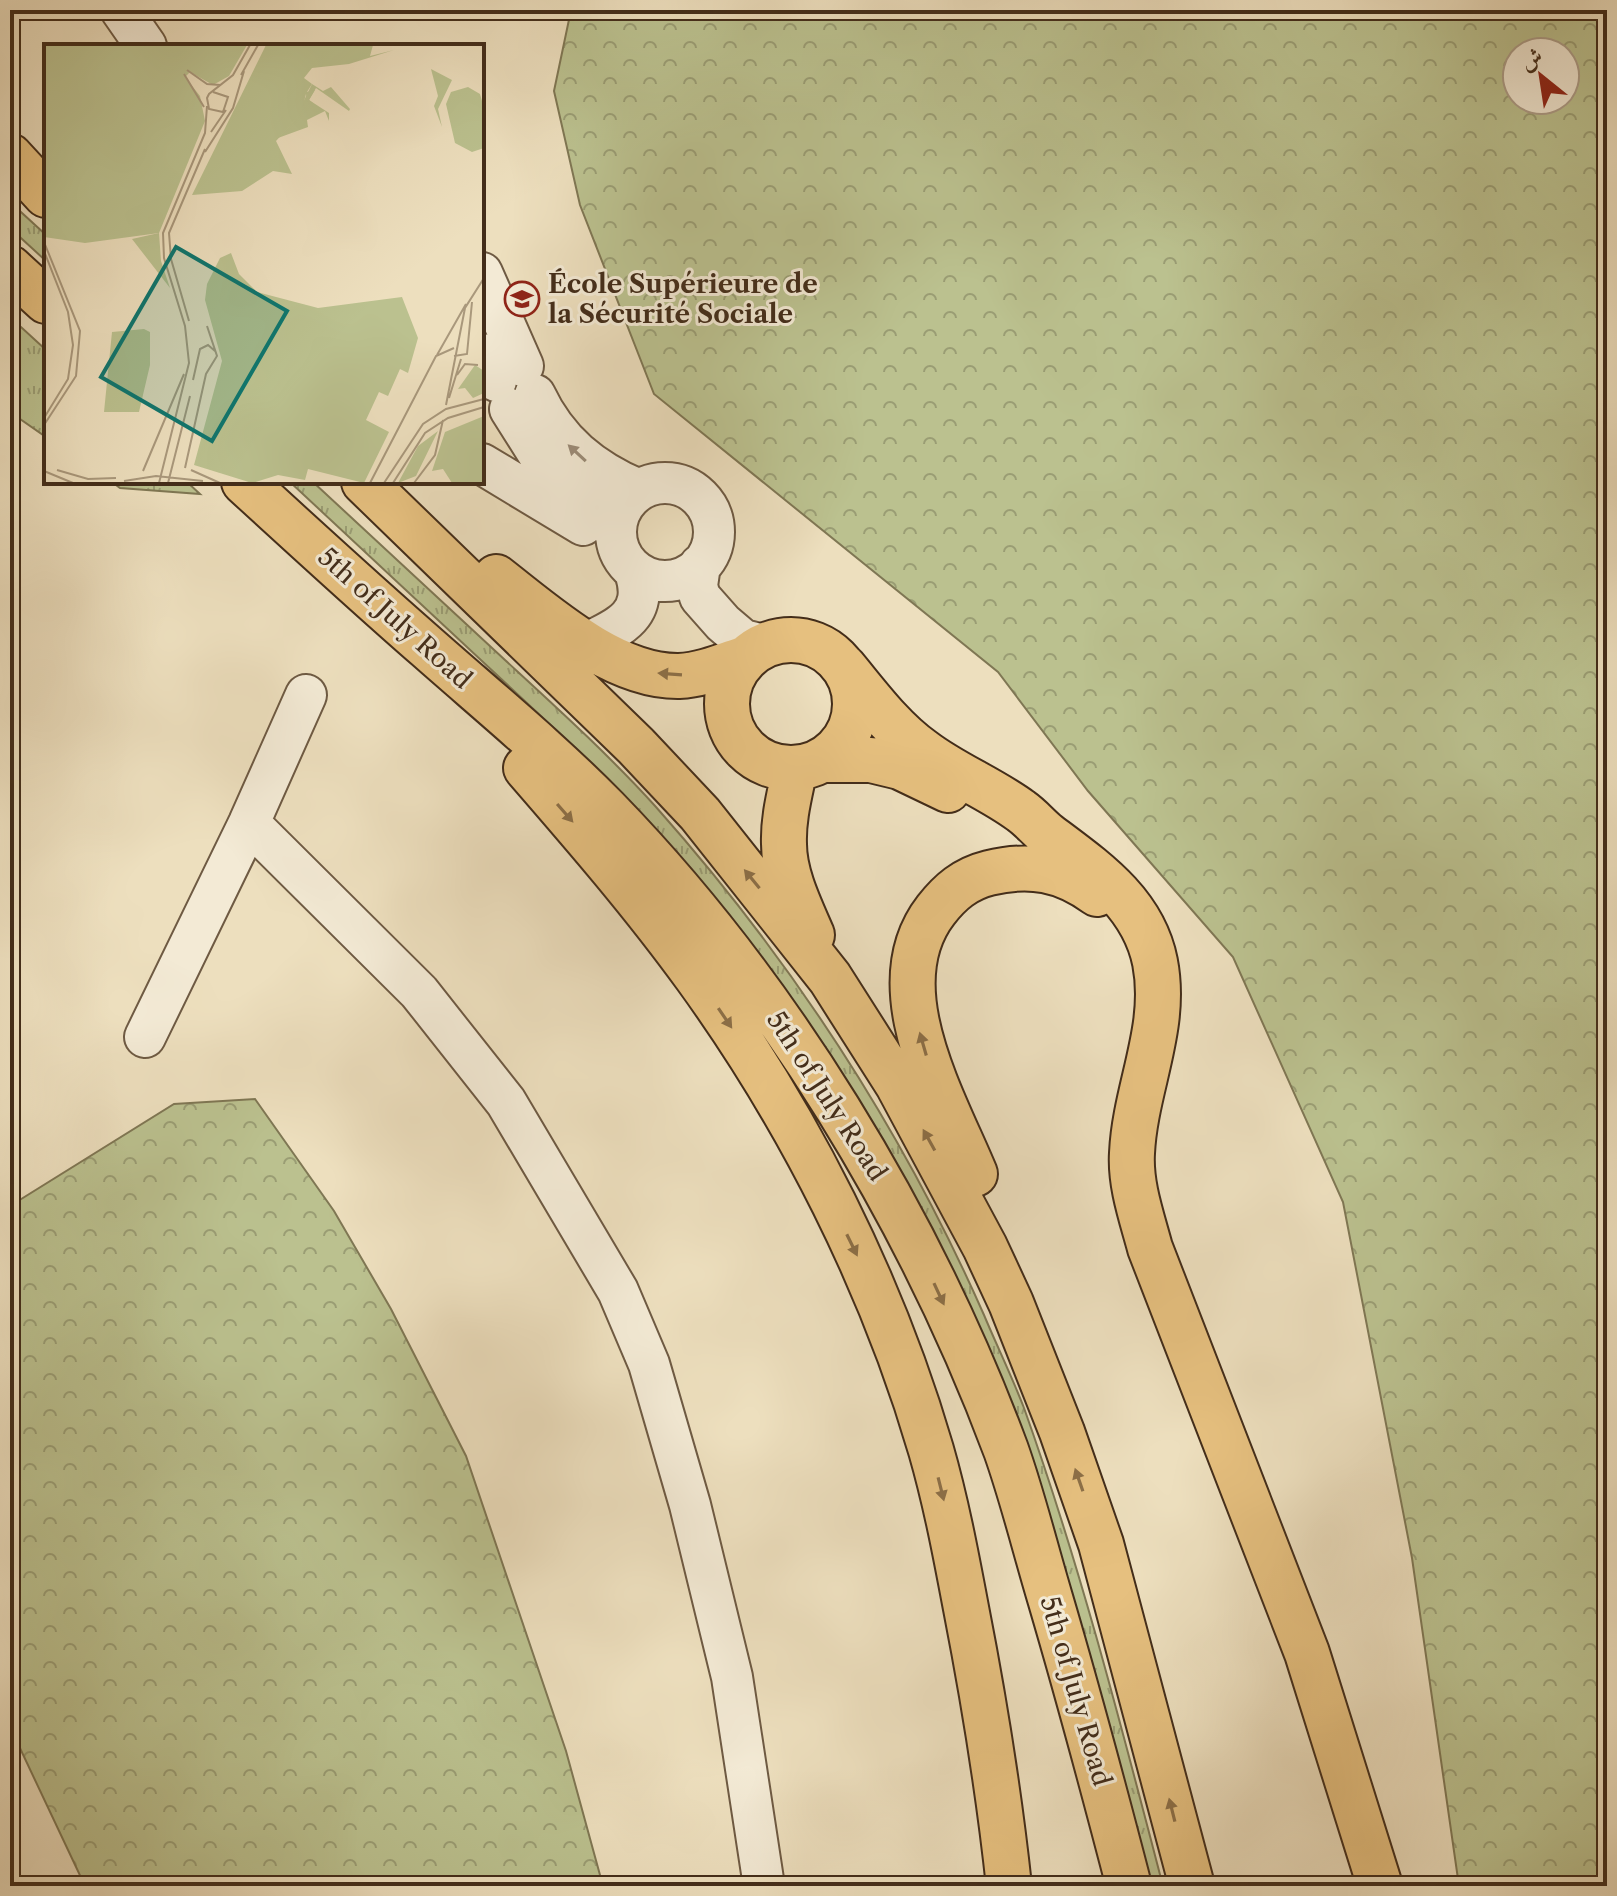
<svg xmlns="http://www.w3.org/2000/svg" width="1617" height="1896" font-family="'Libre Caslon Text',Amiri,serif">
  <style>
    .grass { fill: url(#grass-tufts); stroke: #7f7754; stroke-width: 2 }
    .forest { fill: url(#forest-crowns); stroke: #7f7754; stroke-width: 2; fill-rule: evenodd }
    .lines { fill: none; stroke-linecap: round; stroke-linejoin: round }
    .minor-casing { stroke: #6e5a43; stroke-width: 44 }
    .highway-casing { stroke: #432d1a; stroke-width: 48 }
    .minor { stroke: #f3ead5; stroke-width: 40 }
    .highway { stroke: #e6c07f; stroke-width: 44 }
    .oneway { fill: #9b8c78 }
    .oneway2 { fill: #8c6f47 }
    .labels { text-anchor: middle; stroke-width: 6; stroke-linejoin: round; paint-order: stroke }
    .poi-label { font-size: 26px; font-weight: bold; fill: #432d1a; stroke: #f3ead5; text-anchor: start }
    .street-label { font-size: 26px; fill: #432d1a; stroke: #f3ead5 }
    .inset-road { fill: none; stroke: #a9987c; stroke-width: 2 }
    .view { fill: #0f766e; fill-opacity: 0.15; stroke: #0f766e; stroke-width: 4 }
    .inset-edge { fill: none; stroke: #432d1a; stroke-width: 4 }
  </style>
  <defs>
    <pattern id="grass-tufts" width="24" height="20" patternUnits="userSpaceOnUse" patternTransform="scale(2)"><rect width="24" height="20" fill="#bbc18f"/><path d="M3 7l-1-3M5 7V3M7 7l1-3M15 17l-1-3M17 17v-4M19 17l1-3" fill="none" stroke="#9a9d74"/></pattern>
    <pattern id="forest-crowns" width="20" height="18" patternUnits="userSpaceOnUse" patternTransform="scale(2)"><rect width="20" height="18" fill="#bbc18f"/><path d="M2 6a3 3 0 1 1 6 0M12 15a3 3 0 1 1 6 0" fill="none" stroke="#9a9d74"/></pattern>
  </defs>
  <rect width="100%" height="100%" fill="#eddfbe"/>
  <filter id="stains"><feTurbulence type="fractalNoise" baseFrequency=".0025" numOctaves="4"/><feColorMatrix values="0 0 0 0 .2 0 0 0 0 .09 0 0 0 0 .02 0 0 0 .5 -.17"/></filter>
  <radialGradient id="worn" r=".72"><stop offset=".6" stop-color="#630" stop-opacity="0"/><stop offset="1" stop-color="#630" stop-opacity=".3"/></radialGradient>
  <!-- grass -->
  <path class="grass" d="M10,202L46,235V261L10,228Z
    M10,321L21,327L46,350V437L10,412Z
    M112,482H187L200,494L120,488Z
    M290,482H313C377,541 441,600 505,660C556,707 609,755 656,807C791,959 902,1129 984,1315C997,1346 1012,1377 1024,1408C1080,1565 1121,1725 1163,1886H1151L1142,1853L936,1239L905,1180L867,1115L727,915L677,854L638,810L587,759Z"/>
  <!-- forest -->
  <path class="forest" d="M571,10H1607V1886H1459L1412,1558L1343,1202L1233,957L1088,791L998,672L654,394L580,205L554,91ZM1517,52H1565V100H1517Z
    M255,1099L334,1211L391,1309L466,1456L566,1751L603,1886H85L10,1727V1206L174,1104Z"/>
  <g class="lines">
    <!-- minor casing -->
    <g class="minor-casing">
      <path id="minor" d="M121,10L146,46
        M482,273L523,366
        M482,354L496,381
        M535,395C557,442 592,470 639,490
        M510,409L539,455L566,488L615,530
        M482,464L583,525
        M616 532a49 49 0 1 1 98 0a49 49 0 1 1-98 0Z
        M700,565L697,586L700,597L723,623L743,640L764,645
        M587,643C621,627 649,614 635,572
        M249,823L419,992L506,1102L618,1291L649,1364L690,1505L732,1677L764,1886
        M145,1037L249,823L306,695"/>
    </g>
    <!-- highway casing -->
    <g class="highway-casing">
      <path id="highway" d="M10,156L46,195
        M10,268L46,301
        M244,482C305,538 366,594 428,648C488,701 550,752 606,809C778,986 920,1219 1006,1450C1023,1498 1035,1548 1050,1598C1078,1693 1104,1790 1129,1886
        M364,482L636,746L700,814L830,978L898,1085L985,1247L1011,1303L1062,1432L1101,1544L1192,1886
        M496,577C545,615 613,677 679,676C702,675 725,665 746,658
        M727 704a64 64 0 1 1 128 0a64 64 0 1 1-128 0Z
        M844,667C868,696 892,729 923,751C953,774 990,788 1021,811C1031,818 1039,828 1048,835C1093,869 1143,902 1155,962C1168,1028 1135,1088 1132,1153C1130,1185 1142,1218 1150,1248L1307,1653L1380,1886
        M822,760H871L900,767L948,790
        M526,768C585,836 643,903 696,976C799,1118 882,1282 931,1450C946,1502 956,1555 966,1608C984,1700 999,1793 1009,1886
        M795,768C790,793 783,818 784,844C784,875 800,907 812,935
        M975,1174C944,1099 877,986 936,910C950,892 965,879 989,873C1030,863 1063,869 1097,894"/>
    </g>
    <!-- minor -->
    <use href="#minor" class="minor"/>
    <!-- highway -->
    <use href="#highway" class="highway"/>
  </g>
  <!-- one-way arrows -->
  <defs><path id="oneway-solid" d="M-6-.8H1V-3.2L6.5 0L1 3.2V.8H-6Z" transform="scale(2)"/></defs>
  <use class="oneway" href="#oneway-solid" transform="translate(577 453) rotate(-137)"/>
  <g class="oneway2">
    <use href="#oneway-solid" transform="translate(670 674) rotate(-176)"/>
    <use href="#oneway-solid" transform="translate(565 813) rotate(49)"/>
    <use href="#oneway-solid" transform="translate(752 879) rotate(-129)"/>
    <use href="#oneway-solid" transform="translate(725 1018) rotate(56)"/>
    <use href="#oneway-solid" transform="translate(923 1044) rotate(-106)"/>
    <use href="#oneway-solid" transform="translate(929 1140) rotate(-119)"/>
    <use href="#oneway-solid" transform="translate(852 1245) rotate(64)"/>
    <use href="#oneway-solid" transform="translate(939 1294) rotate(65)"/>
    <use href="#oneway-solid" transform="translate(1079 1480) rotate(-109)"/>
    <use href="#oneway-solid" transform="translate(941 1489) rotate(76)"/>
    <use href="#oneway-solid" transform="translate(1172 1810) rotate(-104)"/>
  </g>
  <!-- icons -->
  <defs>
    <g id="university-ring" transform="scale(1.8)"><circle r="9.5" fill="#f3ead5" stroke="#8f2418" stroke-width="1.5"/><path d="M0-5L7-2L0 1L-7-2ZM-4 1L0 2.5L4 1V4Q0 6-4 4Z" fill="#8f2418"/></g>
  </defs>
  <g fill-rule="evenodd">
    <use href="#university-ring" x="522" y="299"/>
  </g>
  <g class="labels">
    <!-- poi labels -->
    <g class="poi-label">
      <text x="548" y="293">École Supérieure de<tspan x="548" dy="30">la Sécurité Sociale</tspan></text>
    </g>
    <!-- street labels -->
    <g class="street-label">
      <text transform="translate(395 618) rotate(42)" y="9">5th of July Road</text>
      <text transform="translate(827 1096) rotate(57)" y="9">5th of July Road</text>
      <text transform="translate(1076 1691) rotate(74)" y="9">5th of July Road</text>
    </g>
  </g>
  <!-- overview -->
  <g transform="translate(44 44)">
    <rect width="440" height="440" fill="#eddfbe"/>
    <path d="M268,40L279,47L287,43L306,65L305,67L272,44L265,56L285,69V77L281,67L263,76L264,83L234,94L250,77ZM115,189L117,217L126,244L88,195ZM431,321L440,327V349L429,354L421,344L414,345Z" fill="#bbc18f"/>
    <path d="M222,1H329L326,12L350,6L305,20L268,24L260,34L268,40L263,48L271,46L265,56L269,59L263,57L262,50L257,70L232,97L248,130L229,127L198,147L148,151ZM387,25L408,36L394,65L398,83L390,62L394,52ZM187,209L195,230L213,248L274,264L358,253L374,294L364,329L356,325L344,352L335,348L322,376L345,388L320,439L264,425L261,436L234,431L208,439L150,421L178,317L161,256L163,240L176,214ZM100,285L106,288V321L95,368H60L68,288ZM440,372V439H408L399,425L388,427L401,388ZM394,387L372,432L354,439L374,402Z" fill="#bbc18f"/>
    <path d="M0,1H203L185,32L169,41L146,28L141,33L156,52L161,77L115,189L41,199L0,193ZM424,43L436,50L440,64V104L428,108L411,99L402,60L407,48Z" fill="#bbc18f"/>
    <path class="inset-road" d="M143,26L163,40L176,41M140,30L160,63M197,31L214,1M169,48L184,53L179,68L165,65L163,54L165,50L189,31L206,1M167,88L182,66M161,108L189,64L200,27M0,198L36,287L32,332L0,381M0,207L24,268L29,301L24,335L0,374M145,277L127,215L125,189L161,105M393,311L422,260M410,312L423,310L428,258M413,331L421,320L434,321M149,336L156,305L164,301L171,307M405,354L417,315M402,361L421,264L440,234M141,424L162,330L173,312L163,282M13,426L44,435L72,434M147,426L176,439M0,427L29,439M99,427L140,330M80,437L112,432L159,437M115,439L145,319L141,282L120,214L119,189L161,89L163,62M124,439L146,352M227,439H266M326,439L392,312L410,304M340,439L379,380L402,365L440,355M349,439L381,389L404,374L440,363M370,439L391,411L399,376"/>
    <path class="view" d="M132,203L243,267L168,397L57,333Z"/>
    <rect width="440" height="440" class="inset-edge"/>
  </g>
  <!-- margin -->
  <rect width="1617" height="1896" fill="none" stroke="#eddfbe" stroke-width="40"/>
  <rect x="12" y="12" width="1593" height="1872" fill="none" stroke="#432d1a" stroke-width="4"/>
  <rect x="20" y="20" width="1577" height="1856" fill="none" stroke="#432d1a" stroke-width="2"/>
  <!-- north arrow -->
  <g transform="translate(1541 76) rotate(330)"><circle r="38" fill="#f3ead5" stroke="#ad9e8a" stroke-width="2"/>
  <path d="M0-6L14 30L0 20L-14 30Z" fill="#8f2418"/>
  <text y="-12" font-size="22" font-weight="bold" text-anchor="middle" fill="#432d1a">ش</text>
  </g>
  <rect width="100%" height="100%" filter="url(#stains)"/>
  <rect width="100%" height="100%" fill="url(#worn)"/>
</svg>
